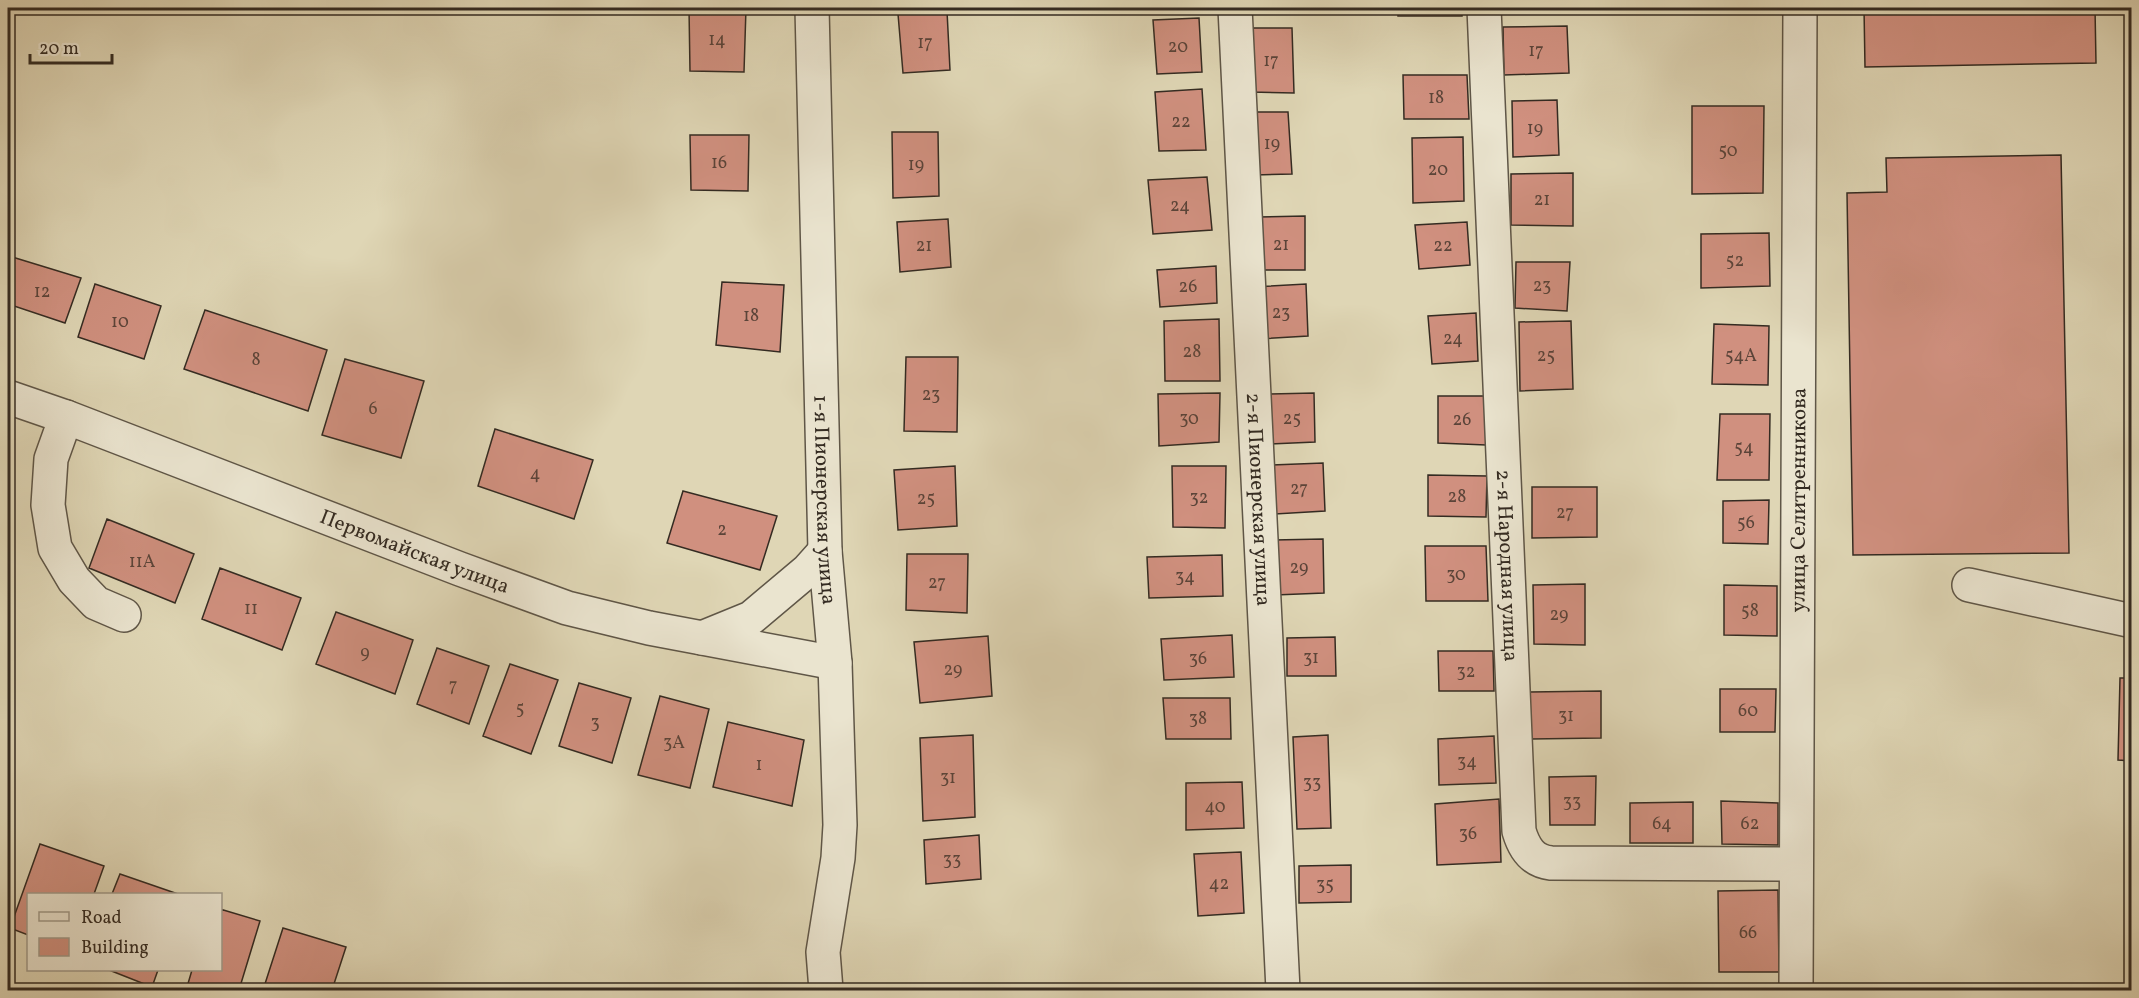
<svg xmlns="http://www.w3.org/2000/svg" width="2139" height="998" font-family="Vollkorn,serif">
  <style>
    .building { fill: #d0907f; stroke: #342b22; stroke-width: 1.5 }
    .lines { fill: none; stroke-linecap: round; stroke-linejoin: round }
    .minor-casing { stroke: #5f5647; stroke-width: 36 }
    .minor { stroke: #eae4cf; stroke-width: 33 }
    .labels { text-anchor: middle; stroke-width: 5; stroke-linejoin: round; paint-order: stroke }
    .number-label { font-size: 18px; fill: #5b4439 }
    .street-label { font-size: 21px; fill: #342b22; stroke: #eae4cf }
  </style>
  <rect width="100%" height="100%" fill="#dfd6b5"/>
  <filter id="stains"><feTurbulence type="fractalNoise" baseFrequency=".00333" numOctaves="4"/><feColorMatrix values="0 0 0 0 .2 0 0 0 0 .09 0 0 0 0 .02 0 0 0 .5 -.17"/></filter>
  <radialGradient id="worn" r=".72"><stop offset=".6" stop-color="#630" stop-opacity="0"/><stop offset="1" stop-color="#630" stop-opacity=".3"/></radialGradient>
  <!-- building -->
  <path class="building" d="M689,8H746L744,72L690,71Z
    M1240,8H1291V10H1240Z
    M1398,8H1462V16H1398Z
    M1507,8H1559V12L1507,11Z
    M1864,8H2095L2096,63L1865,67Z
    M947,11L950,70L903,73L898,14Z
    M1199,18L1202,72L1157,74L1153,20Z
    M1567,26L1569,73L1504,75L1503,27Z
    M1247,28H1292L1294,93L1250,92Z
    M1403,75H1467L1469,119H1404Z
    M1202,89L1206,150L1159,151L1155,92Z
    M1557,100L1559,155L1513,157L1512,101Z
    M1692,106H1764L1763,193L1692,194Z
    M1252,112H1288L1292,174L1255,175Z
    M892,132H938L939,196L893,198Z
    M690,135H749L748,191L691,190Z
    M1463,137L1464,201L1413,203L1412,138Z
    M2061,155L2069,553L1853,555L1847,193L1887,192L1886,158Z
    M1573,173V226L1511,225V174Z
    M1207,177L1212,230L1153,234L1148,180Z
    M1305,216V270H1258V217Z
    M948,219L951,267L900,272L897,222Z
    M1467,222L1470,265L1419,269L1415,225Z
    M1769,233L1770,286L1701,288V234Z
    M9,256L81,278L65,323L8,304V261Z
    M1516,262H1570L1567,311L1515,308Z
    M1216,266L1217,303L1160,307L1157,270Z
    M722,282L784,285L780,352L716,345Z
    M95,284L161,306L144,359L78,337Z
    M1306,284L1308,336L1258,339L1255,287Z
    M205,310L327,350L308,411L184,369Z
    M1476,313L1478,361L1432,364L1428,316Z
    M1219,319L1220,381H1165L1164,321Z
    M1571,321L1573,389L1520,391L1519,322Z
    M1714,324L1769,326L1768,385L1712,384Z
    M906,357H958L957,432L904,431Z
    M345,359L424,381L401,458L322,435Z
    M1220,393L1219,442L1159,446L1158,394Z
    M1314,393L1315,442L1270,444V394Z
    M1438,396H1486V445L1438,443Z
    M1720,414H1770L1769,480H1717Z
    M495,429L593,460L574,519L478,486Z
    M1323,463L1325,511L1275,514L1272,465Z
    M955,466L957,526L898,530L894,470Z
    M1172,466H1226L1225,528L1173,527Z
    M1428,475L1487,476L1486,517L1428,516Z
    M1532,487H1597V537L1532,538Z
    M683,491L777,516L760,570L667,543Z
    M1769,500L1768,544L1723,543V501Z
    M107,519L194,554L175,603L89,568Z
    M1323,539L1324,593L1275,595L1274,540Z
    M1425,546H1486L1488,601H1426Z
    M907,554H968L967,613L906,610Z
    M1222,555L1223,596L1149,598L1147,557Z
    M220,568L301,598L282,650L202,619Z
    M1585,584V645L1534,644L1533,585Z
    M1724,585L1777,586V636L1724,635Z
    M336,612L413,640L395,694L316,664Z
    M1232,635L1234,677L1164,680L1161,639Z
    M988,636L992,696L920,703L914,642Z
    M1335,637L1336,676H1287V638Z
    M437,648L489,666L469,724L417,704Z
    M1438,651H1493L1494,691H1439Z
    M510,664L558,680L531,754L483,736Z
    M2120,678H2132V761L2118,760Z
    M579,683L631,698L612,763L559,746Z
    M1720,689H1776L1775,732H1720Z
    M1601,691V738L1531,739L1530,692Z
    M660,696L709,709L690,788L638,775Z
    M1163,698H1230L1231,739H1166Z
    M728,722L804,740L792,806L713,787Z
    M973,735L975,817L923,821L920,738Z
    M1328,735L1331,828L1297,829L1293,737Z
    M1494,736L1496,783L1439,785L1438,739Z
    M1596,776L1595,825H1550L1549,777Z
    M1242,782L1244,828L1186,830V783Z
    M1499,799L1501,862L1437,865L1435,804Z
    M1721,801L1778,803V845L1722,844Z
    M1693,802V843H1630V803Z
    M979,835L981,879L926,884L924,840Z
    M40,844L104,866L94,894H28V935L10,928Z
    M1241,852L1244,913L1198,916L1194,854Z
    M1351,865V902L1299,903V866Z
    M120,874L178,894H112Z
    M1778,890L1779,972H1719L1718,891Z
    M220,909L260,921L239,990H198L187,987L192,970H220Z
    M283,928L346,947L332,990H263Z
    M109,970H158L152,987Z
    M1391,985L1441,986V990H1391Z
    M975,986L1035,987V990H975Z"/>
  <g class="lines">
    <!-- minor casing -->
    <g class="minor-casing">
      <g id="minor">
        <path id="s1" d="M812,8L825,551L835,663L840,825L838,858L823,952L826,990"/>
        <path id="s2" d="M1235,8L1283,990"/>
        <path id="s3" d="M1484,8L1519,831C1524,848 1532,861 1551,863L1795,864"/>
        <path id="s4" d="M8,397L66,417L460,569L567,608L649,628L835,663"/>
        <path d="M66,417L51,459L48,505L55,548L74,580L96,603L124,615"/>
        <path d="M1969,585L2132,621"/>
        <path d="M702,638L751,618L808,570L825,551"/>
        <path id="s5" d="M1796,990L1800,8"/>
      </g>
    </g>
    <!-- minor -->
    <use href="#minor" class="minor"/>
  </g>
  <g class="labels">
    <!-- number labels -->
    <g class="number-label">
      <text x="717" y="45">14</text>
      <text x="925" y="48">17</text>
      <text x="1178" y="52">20</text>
      <text x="1536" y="56">17</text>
      <text x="1271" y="66">17</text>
      <text x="1436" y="103">18</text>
      <text x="1181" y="127">22</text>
      <text x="1535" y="134">19</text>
      <text x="1272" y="149">19</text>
      <text x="1728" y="156">50</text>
      <text x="719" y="168">16</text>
      <text x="916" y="170">19</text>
      <text x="1438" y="175">20</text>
      <text x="1542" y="205">21</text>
      <text x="1180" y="211">24</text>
      <text x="1281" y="250">21</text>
      <text x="924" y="251">21</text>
      <text x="1443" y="251">22</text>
      <text x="1735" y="266">52</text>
      <text x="1542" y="291">23</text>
      <text x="1188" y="292">26</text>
      <text x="42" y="297">12</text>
      <text x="1281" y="318">23</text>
      <text x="751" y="321">18</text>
      <text x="120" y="327">10</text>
      <text x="1453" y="344">24</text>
      <text x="1192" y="357">28</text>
      <text x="1546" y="361">25</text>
      <text x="1741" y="361">54А</text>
      <text x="256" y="365">8</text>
      <text x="931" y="400">23</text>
      <text x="373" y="414">6</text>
      <text x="1189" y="424">30</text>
      <text x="1292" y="424">25</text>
      <text x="1462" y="425">26</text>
      <text x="1744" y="453">54</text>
      <text x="535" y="479">4</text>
      <text x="1299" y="494">27</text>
      <text x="1457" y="502">28</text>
      <text x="1199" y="503">32</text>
      <text x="926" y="504">25</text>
      <text x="1565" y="518">27</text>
      <text x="1746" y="528">56</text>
      <text x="722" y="535">2</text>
      <text x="142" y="567">11А</text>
      <text x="1299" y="573">29</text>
      <text x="1456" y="580">30</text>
      <text x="1185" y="582">34</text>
      <text x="937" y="588">27</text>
      <text x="251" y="614">11</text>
      <text x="1750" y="616">58</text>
      <text x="1559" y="620">29</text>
      <text x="365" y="658">9</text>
      <text x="1311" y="663">31</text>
      <text x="1198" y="664">36</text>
      <text x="953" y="675">29</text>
      <text x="1466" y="677">32</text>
      <text x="453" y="691">7</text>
      <text x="520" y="714">5</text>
      <text x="1748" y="716">60</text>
      <text x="1566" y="721">31</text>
      <text x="1198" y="724">38</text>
      <text x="595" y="728">3</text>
      <text x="674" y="748">3А</text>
      <text x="1467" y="767">34</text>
      <text x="759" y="770">1</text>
      <text x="948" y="783">31</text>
      <text x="1312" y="788">33</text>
      <text x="1572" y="807">33</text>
      <text x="1215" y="812">40</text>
      <text x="1662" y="829">64</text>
      <text x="1750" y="829">62</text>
      <text x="1468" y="839">36</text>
      <text x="952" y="865">33</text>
      <text x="1219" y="889">42</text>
      <text x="1325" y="890">35</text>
      <text x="1748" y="938">66</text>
    </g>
    <!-- street labels -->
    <g class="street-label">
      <text dy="7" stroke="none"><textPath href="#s2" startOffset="492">2-я Пионерская улица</textPath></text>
      <text dy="7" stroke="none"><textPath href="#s5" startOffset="490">улица Селитренникова</textPath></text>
      <text dy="7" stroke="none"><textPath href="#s1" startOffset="492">1-я Пионерская улица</textPath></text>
      <text dy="7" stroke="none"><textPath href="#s4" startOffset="435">Первомайская улица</textPath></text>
      <text dy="7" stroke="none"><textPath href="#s3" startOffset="558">2-я Народная улица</textPath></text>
    </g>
  </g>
  <!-- margin -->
  <rect width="2139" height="998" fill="none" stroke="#dfd6b5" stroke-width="30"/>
  <rect x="9" y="9" width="2121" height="980" fill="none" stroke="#342b22" stroke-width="3"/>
  <rect x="15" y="15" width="2109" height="968" fill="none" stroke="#342b22" stroke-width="1.5"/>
  <!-- legend -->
  <rect x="27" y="893" width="195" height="78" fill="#eae4cf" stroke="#a19a8a" stroke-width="1.5"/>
  <rect x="39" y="912" width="30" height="9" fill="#eae4cf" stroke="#a19a8a" stroke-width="1.5"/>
  <text x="81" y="923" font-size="18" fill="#342b22">Road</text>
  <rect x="39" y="938" width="30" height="18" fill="#d0907f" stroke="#a19a8a" stroke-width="1.5"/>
  <text x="81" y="953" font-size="18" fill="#342b22">Building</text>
  <!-- scale -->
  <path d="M30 54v9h82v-9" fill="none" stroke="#342b22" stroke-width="3"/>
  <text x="39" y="54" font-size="18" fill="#342b22" stroke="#eae4cf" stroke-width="4.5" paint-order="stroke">20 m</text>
  <rect width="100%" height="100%" filter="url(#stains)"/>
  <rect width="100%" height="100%" fill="url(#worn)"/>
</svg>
